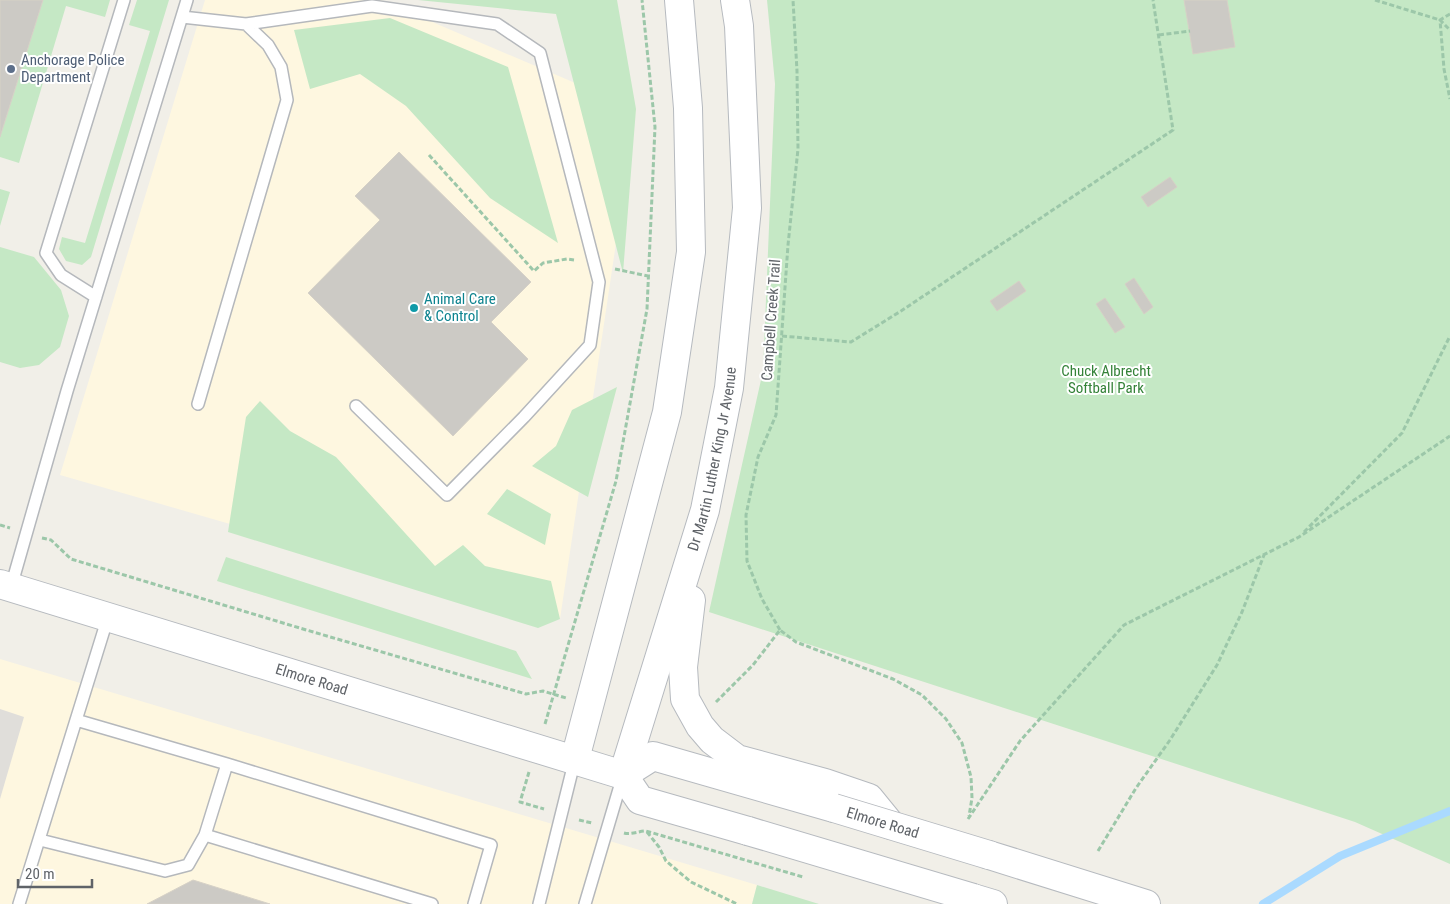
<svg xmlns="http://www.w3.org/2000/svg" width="1450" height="904" font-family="'Roboto Condensed',sans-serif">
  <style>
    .commercial { fill: #fef7e0 }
    .industrial { fill: #e0deda }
    .green { fill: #c5e8c5 }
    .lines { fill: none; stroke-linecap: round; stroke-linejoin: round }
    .stream { stroke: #aadaff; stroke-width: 8 }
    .building { fill: #cccac5; stroke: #d6d1c6 }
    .lane-casing { stroke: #b5b8bc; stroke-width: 14 }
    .secondary-casing { stroke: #b6babf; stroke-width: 30 }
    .path { stroke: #9cc7a9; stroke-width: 3; stroke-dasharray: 5 2.5; stroke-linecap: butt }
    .lane { stroke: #fff; stroke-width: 11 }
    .secondary { stroke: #fff; stroke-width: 28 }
    .secondary-bridge-casing { stroke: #b6babf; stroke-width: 30; stroke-linecap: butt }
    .secondary-bridge { stroke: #fff; stroke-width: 28 }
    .service-dot { fill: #5c6f8a; stroke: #fff; stroke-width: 2 }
    .culture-dot { fill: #0f9aa8; stroke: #fff; stroke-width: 2 }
    .labels { text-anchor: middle; stroke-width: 4; stroke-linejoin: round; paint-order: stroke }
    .service-label { font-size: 15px; fill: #4e5e75; stroke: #fff; text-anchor: start }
    .culture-label { font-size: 15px; fill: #0d838f; stroke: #fff; text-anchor: start }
    .street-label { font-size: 15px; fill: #5f6368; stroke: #fff }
    .park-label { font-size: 15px; fill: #348238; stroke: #fff }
  </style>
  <rect width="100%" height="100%" fill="#f1efe8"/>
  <!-- commercial -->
  <path class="commercial" d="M205,0H381L636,109L560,619L60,475Z
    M0,659L757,885L752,904H0Z"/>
  <!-- industrial -->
  <path class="industrial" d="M0,709L24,717L0,799Z"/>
  <!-- green -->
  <path class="green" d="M43,0H110L105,17L66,6L19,163L0,157V137Z
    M137,0H169L91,257L82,265L66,261L59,249L62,237L85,243L150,31L129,25Z
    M418,0H617L636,109L623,273L556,14Z
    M767,0H1450V864L1355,822L709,612L763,371L775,84Z
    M390,18L508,67L558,243L490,198L406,106L360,74L310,89L294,30Z
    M0,189L10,192L0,226Z
    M0,247L34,257L61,290L69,316L60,347L39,365L20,368L0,362Z
    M617,387L588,497L532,466L556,446L572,410Z
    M260,401L290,431L336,457L435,566L463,545L485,566L551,581L560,619L538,628L228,532L246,417Z
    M507,489L551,514L545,545L487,514Z
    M226,557L516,651L532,679L217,581Z
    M757,885L819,904H752Z"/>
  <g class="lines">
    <!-- stream -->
    <path class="stream" d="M1263,904L1340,856L1450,811"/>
  </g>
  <!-- building -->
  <path class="building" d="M0,0H43L0,137Z
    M1184,0H1227L1235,47L1193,54Z
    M399,152L531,282L491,322L528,359L453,436L308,293L380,220L355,196Z
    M1170,177L1177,187L1148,207L1141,197Z
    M1134,278L1153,307L1144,314L1125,284Z
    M1019,281L1026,291L997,311L990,301Z
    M1105,298L1125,327L1115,333L1096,304Z
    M193,880L270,904H147Z"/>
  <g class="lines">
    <!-- lane casing -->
    <g class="lane-casing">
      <path id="lane" d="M182,17L246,24L372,6L497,24L540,53L599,282L590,345L524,417L447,495L356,406
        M96,297L61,275L46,253L124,0
        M198,404L287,100L281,67L268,45L246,24
        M11,587L67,391L187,0
        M76,720L227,764L491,845L474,904
        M205,835L432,904
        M40,840L165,871L188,865L205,835L227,764
        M19,904L108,617
        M539,904L575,759
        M585,904L622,779"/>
    </g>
    <!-- secondary casing -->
    <g class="secondary-casing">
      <g id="secondary">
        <path id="s1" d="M0,584L623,775L640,800L748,831"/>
        <path d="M691,600L683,667L685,699L700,726L712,740L737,759L825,783L869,798L891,825"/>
        <path d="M575,759L667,412L691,252L688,108L679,0"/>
        <path id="s2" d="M623,775L705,510L729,388L747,208L739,26L735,0"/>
        <path d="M623,775L653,756L834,808"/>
        <path d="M989,855L1146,904"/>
        <path d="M973,898L993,904"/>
      </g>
    </g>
    <!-- path -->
    <path class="path" d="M1375,0L1440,20L1450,30
      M1450,14L1440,20L1444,69L1450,99
      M1159,35L1190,31
      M429,155L534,271L543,263L567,259L574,260
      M615,269L648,276
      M782,336L851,342L901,311L1173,130L1153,0
      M0,525L10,528
      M1304,532L1402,433L1450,336
      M42,538L51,540L71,559L303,629L526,694L543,691L566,698
      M780,630L762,599L747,561L746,515L758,457L776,415L788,245L798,149L797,71L793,0
      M716,702L753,665L780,630L796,642L893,679L922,695L946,719L962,743L971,777L972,798L969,816
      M545,724L616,481L647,309L655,127L642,0
      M529,772L520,802L544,809
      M968,819L1020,741L1124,625L1299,537L1450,436
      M579,820L592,823
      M647,832L659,847L666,861L691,882L737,904
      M624,833C631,835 639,831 646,831L803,877
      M1098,851L1136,788L1170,740L1217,665L1242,612L1264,555"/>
    <!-- lane -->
    <use href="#lane" class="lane"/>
    <!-- secondary -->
    <use href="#secondary" class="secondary"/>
    <!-- secondary-bridge casing -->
    <g class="secondary-bridge-casing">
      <g id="secondary-bridge">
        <path id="s3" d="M834,808L989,855"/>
        <path d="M748,831L973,898"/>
      </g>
    </g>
    <!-- secondary-bridge -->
    <use href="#secondary-bridge" class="secondary-bridge"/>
  </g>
  <!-- markers -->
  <circle class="service-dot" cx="11" cy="69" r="5"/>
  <circle class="culture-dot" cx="414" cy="308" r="5"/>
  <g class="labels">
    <!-- service labels -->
    <g class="service-label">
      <text x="21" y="65">Anchorage Police<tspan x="21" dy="17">Department</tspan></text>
    </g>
    <!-- culture labels -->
    <g class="culture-label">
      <text x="424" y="304">Animal Care<tspan x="424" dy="17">&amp; Control</tspan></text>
    </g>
    <!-- street labels -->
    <g class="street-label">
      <text transform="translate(771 320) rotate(-86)" y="5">Campbell Creek Trail</text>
      <text dy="5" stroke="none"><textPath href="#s2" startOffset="329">Dr Martin Luther King Jr Avenue</textPath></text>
      <text dy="5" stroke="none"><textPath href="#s1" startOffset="326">Elmore Road</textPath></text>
      <text dy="5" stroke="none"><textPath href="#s3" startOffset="51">Elmore Road</textPath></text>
    </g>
    <!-- park labels -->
    <g class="park-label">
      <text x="1106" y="376">Chuck Albrecht<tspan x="1106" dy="17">Softball Park</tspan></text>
    </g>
  </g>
  <!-- scale -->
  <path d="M18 879v8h74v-8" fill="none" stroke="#5f6368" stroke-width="2.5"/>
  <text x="25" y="879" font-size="15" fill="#5f6368" stroke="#ffffff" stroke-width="4" paint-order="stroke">20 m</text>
</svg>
